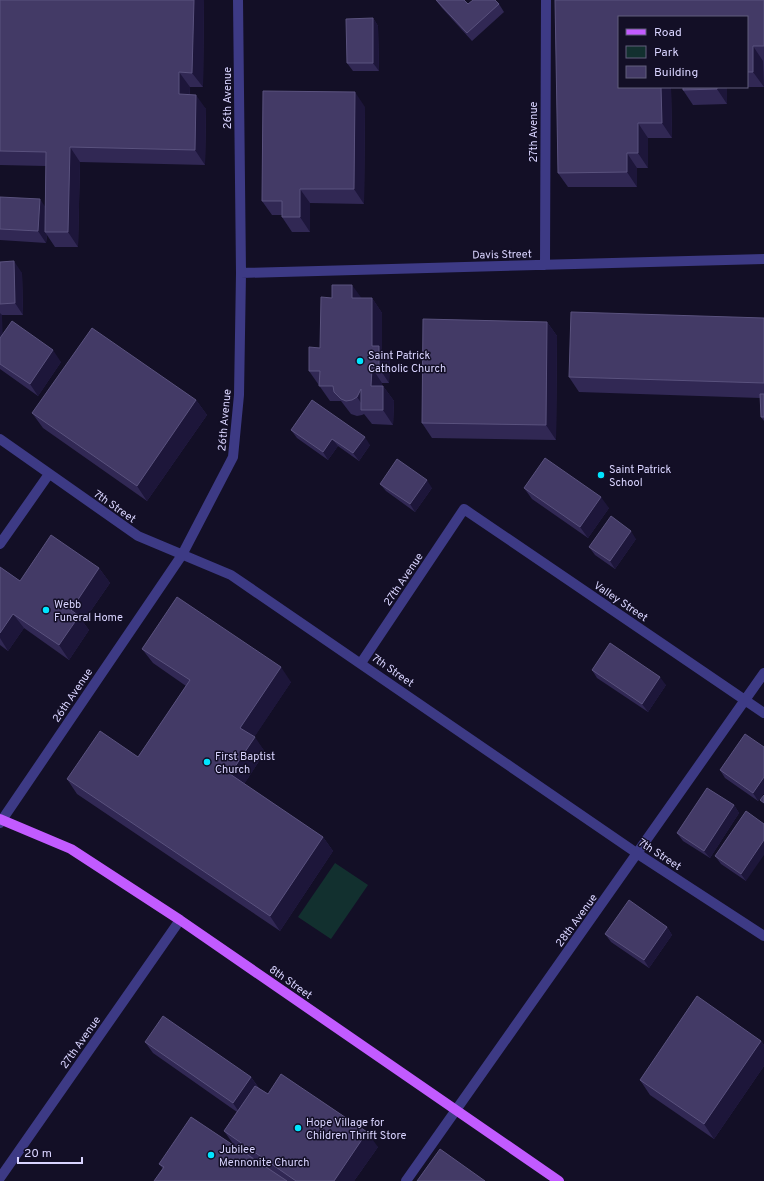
<svg xmlns="http://www.w3.org/2000/svg" width="764" height="1181" font-family="Overpass,sans-serif">
  <style>
    .green { fill: #12302f }
    .lines { fill: none; stroke-linecap: round; stroke-linejoin: round }
    .minor { stroke: #3d3a85; stroke-width: 10 }
    .major { stroke: #c25bff; stroke-width: 10 }
    .wall { fill: #312854 }
    .shaded-wall { fill: #1d163a }
    .building { fill: #433a66; stroke: #5a527e }
    .poi-dot { fill: #00e5ff; stroke: #130f26; stroke-width: 1.5 }
    .labels { text-anchor: middle; stroke-width: 3; stroke-linejoin: round; paint-order: stroke }
    .street-label { font-size: 11px; fill: #d9d4ff; stroke: #130f26 }
    .poi-label { font-size: 11px; fill: #d9d4ff; stroke: #130f26; text-anchor: start }
  </style>
  <rect width="100%" height="100%" fill="#130f26"/>
  <!-- green -->
  <path class="green" d="M335,863L368,885L331,939L298,917Z"/>
  <g class="lines">
    <!-- minor -->
    <path class="minor" d="M545,265L546,0
      M241,273L764,259
      M0,439L138,536L231,575L638,854L764,936
      M0,544L49,474
      M361,663L464,509L764,713
      M0,823L182,555L233,457L239,395L241,273L238,0
      M0,1178L180,920
      M406,1181C524,1011 646,843 764,673"/>
    <!-- major -->
    <path class="major" d="M0,819L71,849L180,920L559,1181"/>
  </g>
  <!-- wall -->
  <path class="wall" d="M0,0H204L203,87H190V95L206,109L205,165L80,162L78,247H55L47,235L46,243L0,240V197L45,206L46,166L0,165Z
    M436,0L468,4H499L504,12L472,41L442,8Z
    M555,0H764V87H747V17L619,87H727V104L693,105L683,90V88H671L672,138H648V168H637V187H568L558,173Z
    M373,18L378,26L379,71H353L347,63Z
    M365,107L364,204L310,203V232H292L282,217V215H272L262,201Z
    M0,262L22,273L23,315H2V335L61,362L38,396L0,369Z
    M361,298H372L382,313V350L390,361L389,383H382V386H383L394,401L393,425L372,424L364,414L362,415L357,416L351,414L341,401H330L309,371L320,348Z
    M764,318V421L761,417L760,398L579,392L569,377Z
    M547,322L557,336L556,440L432,438L422,423Z
    M196,400L207,415L147,501L43,428L32,413Z
    M291,430L370,445L359,461L338,446L328,460L297,438Z
    M380,484L432,488L415,512L386,491Z
    M524,488L609,508L588,538L532,499Z
    M636,539L615,569L595,555L589,547Z
    M0,567L20,581L99,568L110,583L83,622L89,630L69,660L24,628L8,651L0,645Z
    M142,649L291,682L254,737L265,752L244,784L323,837L333,851L280,931L77,794L67,779L138,757L186,686L153,663Z
    M592,670L666,685L648,712L597,678Z
    M764,747V793L758,801L725,778L720,770Z
    M734,805L739,813L710,858L683,841L677,833Z
    M746,811V881L721,864L715,856Z
    M667,927L672,935L649,968L611,942L605,934Z
    M761,1041L764,1045V1066L714,1139L650,1095L640,1080Z
    M145,1042L251,1077L259,1088L268,1094L378,1147L354,1181H154L163,1169L159,1164L234,1145L224,1131L237,1112L153,1053Z"/>
  <!-- shaded-wall -->
  <path class="shaded-wall" d="M194,0H204L203,87L192,73Z
    M373,18L378,26L379,71L373,63Z
    M753,46L763,61L764,87L753,72Z
    M179,72L190,87L189,109L179,94Z
    M661,87H670L671,88L672,138L662,123Z
    M717,87H727V104L717,89Z
    M355,92L365,107L364,204L354,189Z
    M196,95L206,109L205,165L195,150Z
    M638,123L648,138V168L638,153Z
    M70,147L80,162L78,247L68,232Z
    M627,153L637,168V187L627,172Z
    M300,189L310,203V232L300,217Z
    M40,199L48,211L45,232L47,235L46,243L38,231Z
    M14,261L22,273L23,315L15,303Z
    M352,285L363,300L352,298Z
    M372,298L382,313V350L390,361L389,383L379,368L372,346Z
    M0,313L2,315L3,344L0,340Z
    M547,322L557,336L556,440L546,425Z
    M53,350L61,362L38,396L30,384Z
    M372,368L382,383V401L371,386Z
    M383,386L394,401L393,425L383,410Z
    M361,389L366,410L357,397Z
    M196,400L207,415L147,501L137,486Z
    M365,437L370,445L359,461L353,453Z
    M332,439L338,446L328,460L323,452Z
    M427,480L432,488L415,512L410,504Z
    M601,497L609,508L588,538L580,527Z
    M631,531L636,539L615,569L610,561Z
    M99,568L110,583L83,622L89,630L69,660L59,645L71,610Z
    M13,614L24,628L8,651L0,638V633Z
    M281,667L291,682L251,742L240,728Z
    M660,677L666,685L648,712L642,704Z
    M255,737L265,752L241,789L230,774Z
    M764,777V793L758,801L753,793Z
    M734,805L739,813L710,858L704,851Z
    M323,837L333,851L280,931L270,916Z
    M764,840V855L746,881L741,874Z
    M667,927L672,935L649,968L644,960Z
    M761,1041L764,1045V1066L714,1139L704,1124Z
    M251,1077L259,1089L241,1115L233,1103Z
    M367,1132L378,1147L354,1181H334Z"/>
  <!-- building -->
  <path class="building" d="M0,0H194L192,73L179,72V94L196,95L195,150L70,147L68,232H45L46,152L0,151Z
    M436,0H464L468,4L473,0H495L499,4L467,33Z
    M555,0H764V46H753V72H747V17H619V87H661L662,123H638V153H627V172L558,173Z
    M373,18V63H347L346,19Z
    M683,87H717V89L683,90Z
    M263,91L355,92L354,189H300V217H282V201H262Z
    M0,197L40,199L38,231L0,229Z
    M14,261L15,303L0,304V262Z
    M332,285H352V298H372V346H379V368H372L371,386H383V410H361V389L357,397L352,400L346,401L341,399L334,392L333,386H319L320,371H309V347L320,348L321,297L332,298Z
    M571,312L764,318V383L569,377Z
    M423,319L547,322L546,425L422,423Z
    M12,321L53,350L30,384L0,364V338Z
    M92,328L196,400L137,486L32,413Z
    M760,394H764V417H761Z
    M312,400L365,437L353,453L332,439L323,452L291,430Z
    M545,458L601,497L580,527L524,488Z
    M397,459L427,480L410,504L380,484Z
    M611,516L631,531L610,561L589,547Z
    M51,535L99,568L71,610L79,616L59,645L13,614L0,633V567L20,581Z
    M177,597L281,667L240,728L255,737L230,774L323,837L270,916L67,779L100,731L138,757L190,680L142,649Z
    M610,643L660,677L642,704L592,670Z
    M745,734L764,747V777L753,793L720,770Z
    M707,788L734,805L704,851L677,833Z
    M764,795V803L760,800Z
    M746,811L764,824V840L741,874L715,856Z
    M629,900L667,927L644,960L605,934Z
    M697,996L761,1041L704,1124L640,1080Z
    M163,1016L251,1077L233,1103L145,1042Z
    M281,1074L367,1132L334,1181H296L224,1131L255,1086L268,1094Z
    M191,1117L287,1181H154L164,1167L159,1164Z
    M440,1149L485,1181H417Z"/>
  <!-- markers -->
  <g class="poi-dot">
    <circle cx="360" cy="361" r="4"/>
    <circle cx="601" cy="475" r="4"/>
    <circle cx="46" cy="610" r="4"/>
    <circle cx="207" cy="762" r="4"/>
    <circle cx="298" cy="1128" r="4"/>
    <circle cx="211" cy="1155" r="4"/>
  </g>
  <g class="labels">
    <!-- street labels -->
    <g class="street-label">
      <text transform="translate(227 98) rotate(-90)" y="4">26th Avenue</text>
      <text transform="translate(533 132) rotate(-90)" y="4">27th Avenue</text>
      <text transform="translate(502 254) rotate(-1)" y="4">Davis Street</text>
      <text transform="translate(224 420) rotate(-85)" y="4">26th Avenue</text>
      <text transform="translate(115 506) rotate(35)" y="4">7th Street</text>
      <text transform="translate(403 579) rotate(-56)" y="4">27th Avenue</text>
      <text transform="translate(621 601) rotate(34)" y="4">Valley Street</text>
      <text transform="translate(393 670) rotate(35)" y="4">7th Street</text>
      <text transform="translate(72 695) rotate(-56)" y="4">26th Avenue</text>
      <text transform="translate(660 854) rotate(33)" y="4">7th Street</text>
      <text transform="translate(576 920) rotate(-54)" y="4">28th Avenue</text>
      <text transform="translate(291 982) rotate(35)" y="4">8th Street</text>
      <text transform="translate(80 1042) rotate(-55)" y="4">27th Avenue</text>
    </g>
    <!-- poi labels -->
    <g class="poi-label">
      <text x="368" y="359">Saint Patrick<tspan x="368" dy="13">Catholic Church</tspan></text>
      <text x="609" y="473">Saint Patrick<tspan x="609" dy="13">School</tspan></text>
      <text x="54" y="608">Webb<tspan x="54" dy="13">Funeral Home</tspan></text>
      <text x="215" y="760">First Baptist<tspan x="215" dy="13">Church</tspan></text>
      <text x="306" y="1126">Hope Village for<tspan x="306" dy="13">Children Thrift Store</tspan></text>
      <text x="219" y="1153">Jubilee<tspan x="219" dy="13">Mennonite Church</tspan></text>
    </g>
  </g>
  <!-- legend -->
  <rect x="618" y="16" width="130" height="72" fill="#130f26" stroke="#625e7d"/>
  <rect x="626" y="29" width="20" height="6" fill="#c25bff" stroke="#625e7d"/>
  <text x="654" y="36" font-size="12" fill="#d9d4ff">Road</text>
  <rect x="626" y="46" width="20" height="12" fill="#12302f" stroke="#625e7d"/>
  <text x="654" y="56" font-size="12" fill="#d9d4ff">Park</text>
  <rect x="626" y="66" width="20" height="12" fill="#433a66" stroke="#625e7d"/>
  <text x="654" y="76" font-size="12" fill="#d9d4ff">Building</text>
  <!-- scale -->
  <path d="M18 1157v6h64v-6" fill="none" stroke="#d9d4ff" stroke-width="2"/>
  <text x="24" y="1157" font-size="12" fill="#d9d4ff" stroke="#130f26" stroke-width="3" paint-order="stroke">20 m</text>
</svg>
